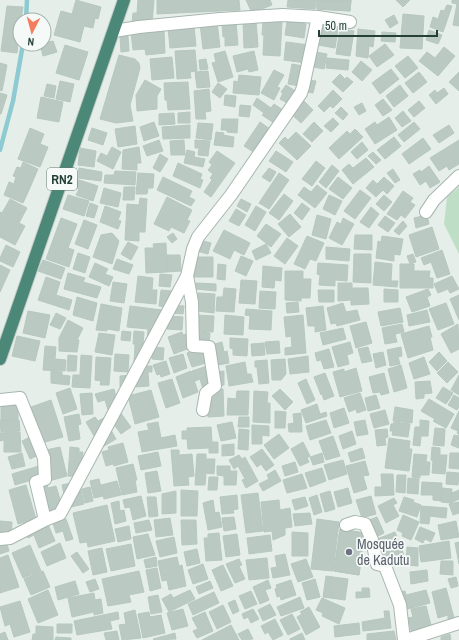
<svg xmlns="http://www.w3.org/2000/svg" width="459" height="640" font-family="'Archivo Narrow',sans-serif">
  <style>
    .green { fill: #bedfc6 }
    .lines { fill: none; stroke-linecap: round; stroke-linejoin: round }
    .stream { stroke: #8dcad2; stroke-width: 4.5 }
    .building { fill: #bac9c2; stroke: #b7c8c0 }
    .minor-casing { stroke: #a7b6b0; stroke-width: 14 }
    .trunk-casing { stroke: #c2cac7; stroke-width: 14 }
    .minor { stroke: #fff; stroke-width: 12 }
    .trunk { stroke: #4c8878; stroke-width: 12 }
    .worship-dot { fill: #6b7280; stroke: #f5faf8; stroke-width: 1.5 }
    .labels { text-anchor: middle; stroke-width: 3.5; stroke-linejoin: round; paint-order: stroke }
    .shield { fill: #f5faf8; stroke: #637871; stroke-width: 1 }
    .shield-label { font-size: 13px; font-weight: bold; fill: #244037 }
    .worship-label { font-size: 14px; fill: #5b616d; stroke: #f5faf8; text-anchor: start }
  </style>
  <rect width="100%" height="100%" fill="#e5eee9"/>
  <!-- green -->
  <path class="green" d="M459,187V254L444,224L447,197Z"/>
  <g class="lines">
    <!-- stream -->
    <path class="stream" d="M26,20L27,0
      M0,150L13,101L23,44"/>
  </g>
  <!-- building -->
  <path class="building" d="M76,0L101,7L98,19L95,18L93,28L84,26L80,42L54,35L61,11L72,14Z
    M138,0H154L152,24L132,22L133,13H137Z
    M157,0H239L240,10L157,14Z
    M246,0H270L272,5L252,13Z
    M288,0H316L315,9L287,7Z
    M317,0H351L350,11L317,9Z
    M317,0H351L350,11L317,9Z
    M396,0H410L403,7Z
    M452,0H459V26L453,25L457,4L452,3Z
    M447,5L452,6L443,32L430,27L433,17L438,19L441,10L444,11Z
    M7,6L23,7L21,20H20L17,53L1,51Z
    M403,14L424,16L422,49L400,48Z
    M394,15L398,23L390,28L385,20Z
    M256,20L258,47L244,48L243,21Z
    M321,20L339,23L335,48L318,45Z
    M263,21L282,22L280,56L263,55L264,35H262Z
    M287,21L306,24L304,38L285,35Z
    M217,22L220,47L203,49L200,24Z
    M236,22L238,45L225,46V36L223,37L222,23Z
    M194,26L196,46L170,48L168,28Z
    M340,29L354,31L350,56L336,54Z
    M358,29L375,31L373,47L369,46L368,58L356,56Z
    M429,30L442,35L438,44L426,40Z
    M164,31L165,53L146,55L145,49L133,50L131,33Z
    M382,32L396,33L395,42L381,41Z
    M128,36L129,51L121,52L120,37Z
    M53,41L57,52L43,56L40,44Z
    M286,42L309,45L306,63L284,60Z
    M385,44L394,55L377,67L369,56Z
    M65,45L88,52L79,80L56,73Z
    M444,47L455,56L438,76L419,61L427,52L435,58Z
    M195,50L197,71L190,72L191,78L177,79L175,51Z
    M225,51L233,77L218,82L212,63L216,62L214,54Z
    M254,51L258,70L249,72L248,69L237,72L233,56Z
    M311,51L327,54L324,69L308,66Z
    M119,55L135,59L139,63L140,68L130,105L133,121L116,123L100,119Z
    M408,56L418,68L405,78L395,66Z
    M172,57L174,78L152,80L150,59Z
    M327,58L349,60L348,70L326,68Z
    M206,59L208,69L200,70L199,60Z
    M361,61L372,70L362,81L352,72Z
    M0,63L7,65L2,91L0,90Z
    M292,64L303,66L299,86L288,84Z
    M391,69L399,79L380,94L372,83Z
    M274,70L284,75L277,87L280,88L274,100L261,93Z
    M208,71L210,87L197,88L195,72Z
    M419,72L427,82L413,93L405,83Z
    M459,72V91L449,82Z
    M340,74L345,79L347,77L353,82L343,92L332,82Z
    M239,75L261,77L259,95L233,93L234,81L238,82Z
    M145,80L161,89L157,96V109L137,111L136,95Z
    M309,80L316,81L313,93L307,92Z
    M60,81L74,84L70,102L56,99Z
    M188,82L190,109L168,110L167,100H165L164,83Z
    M218,83L227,89L220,98L212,92Z
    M47,84L56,86L54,98L44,96Z
    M286,85L297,92L289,104L280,99L283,93L281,92Z
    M400,85L408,96L394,107L386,96Z
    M444,88L448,94L436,104L429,95L435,90L437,93Z
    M209,89L211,111L205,112L206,119H196L194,91Z
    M333,90L342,99L333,108L330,106L324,112L318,106Z
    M0,93L7,95L1,114H0Z
    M225,95L236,96L235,107L224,105Z
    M41,97L63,102L59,122L37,118Z
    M257,98L271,108L274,104L283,110L274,123L262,115L264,113L253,105Z
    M302,99L313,110L301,123L289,112Z
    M383,99L392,110L383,116L375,105Z
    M419,101L425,108L414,117L408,110Z
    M362,103L366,111L359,115L354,107Z
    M240,105L251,106L249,117L239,116Z
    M341,107L348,114L343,120L335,113Z
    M403,111L411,121L402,127L395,118Z
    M190,112V123H178V113Z
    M174,113L175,124L159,125V114Z
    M389,117L397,130L375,144L365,129L375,122L377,125Z
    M333,118L339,124L331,132L324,126Z
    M222,119H238L237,133L227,132V130H221Z
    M154,122L159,136L144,141L140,127Z
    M260,122L270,129L255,153L244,146Z
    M314,122L323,131L312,142L303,134Z
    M414,122L420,129L404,142L398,135Z
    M198,123L213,124L211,140L196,138Z
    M190,125V138L163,139L162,127Z
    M449,125L454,133L439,143L433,135Z
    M135,126L137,144L118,147L115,129Z
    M30,128L44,134L40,144L48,147L40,167L18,159Z
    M92,128L107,133L103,145L88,140Z
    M355,129L363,137L339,159L329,148L347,131L350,134Z
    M216,132L224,133L223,135L234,137L233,147L214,145Z
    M296,132L311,146L297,160L279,143L285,137L288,140Z
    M394,137L401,146L385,159L377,150Z
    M423,138L431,149L409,164L402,154Z
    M159,140L163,151L147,156L143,146Z
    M184,140L185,155H171L170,141Z
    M195,140L210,141L208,156L198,155L199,148H195Z
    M459,140V164L449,170L447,166L439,171L430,158Z
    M362,142L368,150L357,159L351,152Z
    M112,147L121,152L113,169L97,161L101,153L107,156Z
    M139,147L141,163H137V170L122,169L123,150Z
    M80,148L96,151L94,167L78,165Z
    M187,150L195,152L194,157L205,159L203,167L184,163Z
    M217,151L235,163L211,197L204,192L212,180L210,178L213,174L208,170L212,165L209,162Z
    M276,151L293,162L286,172L269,161Z
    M373,152L381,160L376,164L368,156Z
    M160,154L168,159L160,172L153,168Z
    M366,158L374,167L353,184L342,170L349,164L353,168Z
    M316,161L325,168L312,186L302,179Z
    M23,162L38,169L29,190L14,183L16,177L13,176L17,167L21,168Z
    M178,163L202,174L200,179L203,180L200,188L173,176Z
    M332,165L339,171L326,188L319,182Z
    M429,166L440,182L430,188L426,181L420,185L413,174L420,170L421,172Z
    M79,168L102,172L101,181L78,178Z
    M269,168L276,172L270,182L262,177Z
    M393,169L400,180L395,183L387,173Z
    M115,171L136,172L135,185L104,183L105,175H114Z
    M138,173L154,174L153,188H148L147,194H136Z
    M279,173L289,180L269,209L259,203Z
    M163,177L192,191L189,197L195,200L191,206L157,190Z
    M338,177L352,188L343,199L329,189Z
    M384,177L394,186L387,194L383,190L376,197L366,188L373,180L377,184Z
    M76,179L98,186L93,201L76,195L79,189L73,187Z
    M9,182L29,190L23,203L4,195Z
    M317,185L327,193L315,208L298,195L304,187L311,192Z
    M124,187H135L134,200H123Z
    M104,188L121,193L118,207L100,203Z
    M360,190L371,198L355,219L344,211Z
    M403,191L413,198L410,202L415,205L405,218L401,215L397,220L387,214Z
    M284,194L293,201L279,220L269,213Z
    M68,195L89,201L84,216L63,209Z
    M329,195L342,201L335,215L323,209Z
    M384,195L392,202L384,211L376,204Z
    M167,197L192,210L187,220L190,221L184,233L171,227L169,231L154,224Z
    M140,198L147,199L145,232H139V241L125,240L127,204L139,205Z
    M10,199L27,208L19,223L25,226L15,245L0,237V212L2,213Z
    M241,199L251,204L247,212L237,206Z
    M90,203L98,206L94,218L86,216Z
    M302,203L310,209L302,220L294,213Z
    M105,206L121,212L118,220L121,221L118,229L100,222Z
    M256,206L266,212L255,231L245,225Z
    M371,207L379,214L369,228L360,222Z
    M236,209L246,215L239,226L229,221Z
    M290,214L301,227L289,237L278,224Z
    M317,215L331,219L326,239L312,235Z
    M427,215L429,224L416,228L414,218Z
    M385,216L395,223L388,232L378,225Z
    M61,218L77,224L68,248L74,250L69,267L46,259Z
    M343,218L354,224L342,245L329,238L337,222L341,224Z
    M84,220L97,225L88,249L75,244Z
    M403,221L407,226L399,235L394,231Z
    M266,224L281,234L271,247L257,236Z
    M432,227L439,249L416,257L409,235Z
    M224,230L250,243L244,255L234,250L230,259L213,251Z
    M112,233L119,241L112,264L93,257L101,235Z
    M173,233L177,239L172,243L167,237Z
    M355,235H372V250L354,249Z
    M307,236L324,243L316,261L310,259L305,269L294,264Z
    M382,236L403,239L400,255L394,254V261L376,258L378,241L381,242Z
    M287,238L298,246L285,264L274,256Z
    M200,240L211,243L208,254L197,251Z
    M128,242L138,247L131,260L121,254Z
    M166,243L167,272L146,273L145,248H154L153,244Z
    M266,244L271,253L256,260L252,251Z
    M6,245L20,252L13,267L0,261V258Z
    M326,247L350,249L349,261L326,259Z
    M442,250L450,274L437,278L431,262L424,265L421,258Z
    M78,253L90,257L85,273L73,269Z
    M354,254H371V283L353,282Z
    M413,254L416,262L410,264L407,256Z
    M167,255H180L181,271L167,272Z
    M241,256L253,261L246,276L235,271Z
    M193,257H213V277H193Z
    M117,259L133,265L129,274L113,269Z
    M43,260L65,268L61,279L38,271Z
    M375,262L392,264L391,281H398L397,287L373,285Z
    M95,263L108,269L105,274L113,277L109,286L89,277Z
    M318,263L348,265L347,281L335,280V286L319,285L320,275L317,274Z
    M218,264L226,265L225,280L217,279Z
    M400,264H414V271H430L429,278H433V288H400Z
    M0,265L10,270L0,292Z
    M263,266L282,268L281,281L275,280L274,288L262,287Z
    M285,271H303V279H311L310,298H301V301L285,300Z
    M68,273L85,278L83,282L101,287L97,298L64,289Z
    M160,274L172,275L170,287L159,286Z
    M138,276L153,278L152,290H157L156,304L135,302Z
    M452,276L459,289L450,293L448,289L438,293L434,284Z
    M46,277L60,282L56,295L72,300L69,310L38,300Z
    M241,280L257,281L255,304L239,303Z
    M113,282L127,284L124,303L110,301Z
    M196,283L216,284V291L196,289Z
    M338,283H352V288H368L369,304L351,305V300L338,301Z
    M224,288L236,289L234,312L216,311L217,297H223Z
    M384,289L398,290V302H384Z
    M428,289L431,295L427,297L430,306L412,312L406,297Z
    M161,290L172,291L171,302L166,307L159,306Z
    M318,290H334V302H319Z
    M260,291L276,292L275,309L259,308Z
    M198,293L215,294L214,313L197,311Z
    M459,295V320L450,299Z
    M77,297L97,303L93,321L73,315Z
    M298,302L299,312L287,313L286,303Z
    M343,303L346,312L357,310L360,320L337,326L336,323L331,324L327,308Z
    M446,303L454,324L438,330L429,309Z
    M101,304L122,308L119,331L107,329V331L96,330Z
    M170,305L184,306L183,314L169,313Z
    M130,306L162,310L159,343L147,342L148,329L127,327Z
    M323,306L326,330L315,332V326H308L306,308Z
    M400,308L403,322L381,326L378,312Z
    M246,309L272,311L271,330L249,329L250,316L245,315Z
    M427,310L430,322L409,326L407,315Z
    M28,311L50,315L45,338L23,333Z
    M56,313L66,318L60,329L50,325Z
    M197,315L214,316L213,332L196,331Z
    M225,315L244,317L243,335L224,334Z
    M303,315L306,353L285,355V348L292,347L291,336L286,337L284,317Z
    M171,316L183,317L182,330L167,329V322L170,323Z
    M68,320L83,328L77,340H79L77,352L59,351V338Z
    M366,322L372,343L356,348L350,326Z
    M402,324L404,332L395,334L397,342L385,344L382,328Z
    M458,324L459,349L451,353L441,334Z
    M429,326L432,337H430L433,350L408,358L401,334Z
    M343,328L346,339L323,345L320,333Z
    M122,331L131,332L130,341L121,340Z
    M134,331L144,332L143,345L133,344Z
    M182,332L183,335L187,334L190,343L186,344L187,349L174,354L168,337Z
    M198,332L210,333L209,344L197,343Z
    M99,333L115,335L112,355L95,352Z
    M17,336L40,341L35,361L12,356Z
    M230,338L248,339L247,356L233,355V349L230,348Z
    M279,341L280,353L267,354L265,342Z
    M222,342L224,352L227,351L229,363L218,365L215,344Z
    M350,342L353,353L347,355L349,364L338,367L332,347Z
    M264,343L265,355L252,356L251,344Z
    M135,345L150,346L149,363L134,362Z
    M45,346L56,347L55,359L66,360L65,371L43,370Z
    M153,347L164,348L163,360L152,359Z
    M368,347L372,361L362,363L358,349Z
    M401,347L402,356L398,357L400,364L390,366L387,350Z
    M201,349L206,363L192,367L187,353Z
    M329,349L334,367L324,369L321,360L317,361L315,353Z
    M383,352L386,365L376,368L373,354Z
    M439,352L447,361L437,371L429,362Z
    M115,354L129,355L128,372L114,371Z
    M183,354L187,368L174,373L169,358Z
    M68,355L77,356L76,371H67Z
    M81,355L92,356L90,388L72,387L73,375H80Z
    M308,356L309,372L290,374L288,359Z
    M96,357L111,358L109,385H100L101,381L95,380Z
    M424,357L430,374L414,379L409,363Z
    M285,359L286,374L281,380H272L271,360Z
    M267,360L269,383L259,384L257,367H255V361Z
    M166,361L170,374L161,377L160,374L157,375L153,365Z
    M245,362L247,374H251L253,382L229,386L226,366Z
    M448,362L458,372L447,383L437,373Z
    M401,365L407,388L394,392L388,369Z
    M135,366H152V372H148L149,386L136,387Z
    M207,366L214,385L203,389L200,379L195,381L192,371Z
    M356,368L362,391L340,397L333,372L344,369V372Z
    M51,371L62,372V375L70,376L69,385L51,383Z
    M191,371L198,392L183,398L176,377Z
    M224,371V385L216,386L215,372Z
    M325,373L334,396L324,400L322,394L321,395L314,377Z
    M384,373L389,393L381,395L380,392L373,393L369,377Z
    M132,375V387H120V376Z
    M459,375V395L451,390Z
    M172,379L180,403L166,408L158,383Z
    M306,379L315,400L307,404L298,383Z
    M430,381L432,393L424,394V398L416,399L415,382Z
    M443,387L453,393L446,404L436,398Z
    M70,388L77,409L63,414L56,393Z
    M114,389L119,410L109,413L105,400L98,402L95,394Z
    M223,389L224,416L208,417L207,397H214L213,390Z
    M280,389L293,402L285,410L272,396Z
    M151,390L159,417L135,424L128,396Z
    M237,391H249L248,415H227L228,398L236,399Z
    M254,391L268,392L267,403H270V423L253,422Z
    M92,393L93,414L82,415L80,394Z
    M360,393L366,410L357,413L356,409L349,412L344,398Z
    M376,395L380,408L368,411L365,398Z
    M454,395L459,398V407L457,410L448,405Z
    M429,399L454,414L446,428L433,421L435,419L421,411Z
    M51,400L63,437L42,443L31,407Z
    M1,401H18V420H1Z
    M317,404L320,414L326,412L327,416L306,423L301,410Z
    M395,407L413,410L412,423L393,421Z
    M344,408L349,423L334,428L330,413Z
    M385,410L389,424L374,428L370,414Z
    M275,411L286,412L285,428H275Z
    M459,411V435L457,433L458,431L451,428Z
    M120,412L131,427L121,434L110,419Z
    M301,413L302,432H289L288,424L294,423L293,414Z
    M79,414L81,424L78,425L80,439L69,441L64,417Z
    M95,417L98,421L104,418L116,439L101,448L86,422Z
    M239,417H249V427H238Z
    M0,420H19L20,431L1,432Z
    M326,420L331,433L310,440L306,426Z
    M365,420L368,434L357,436L354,422Z
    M420,420L429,421L428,436H421L420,446L413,445L415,427H420Z
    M158,422L161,438L175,435L177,446L142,452L138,432L149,430L147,424Z
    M232,422L236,438L221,441L217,425Z
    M394,422L410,424L408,437L392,435L393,431H390L391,424H393Z
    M252,425L269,426V436L262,435V444H252Z
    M211,427L212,442H218V453H209V448L188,449L187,439H182V431H187V428Z
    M435,428L445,429L444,446L433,445Z
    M239,429L249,430L248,450L238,449Z
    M387,429L388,437L385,438L386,445L377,446L375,430Z
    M352,431L356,444L343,449L339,436Z
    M20,432L21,452H4V440L0,441V433Z
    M279,434L289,448L274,459L264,445Z
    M454,435L459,436V448L451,445Z
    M32,436L41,454L30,459L22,441Z
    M333,436L340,456L326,460L319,441Z
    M389,438L410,441L409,449H412L409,471L385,468Z
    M303,442L310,456L307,458L309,462L300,466L291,449Z
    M123,443L128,462L114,466L113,464L106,466L102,452L109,450L108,447Z
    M234,444V455L222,456V445Z
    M60,447L67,476L49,481L46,468L51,467L46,450Z
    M70,447L79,448V452H83L80,477L68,476Z
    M432,447L440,448V455H447L445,474L432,473L433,461L431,460Z
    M362,448L365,458L351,462L348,453Z
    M262,449L274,465L266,471L261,464L257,467L250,457Z
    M171,450H179V455L192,454L194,476L188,477L189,485L174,486Z
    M158,452L161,466L141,470L138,456Z
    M22,453L25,466L12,469L8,457Z
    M322,453L324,462L313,465L310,457Z
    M450,453H459V469L449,468Z
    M197,454H206V459H215L214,474L206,473L205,485H195Z
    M414,454L427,455L426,462H430L429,475H420V478L412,477Z
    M239,455L242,459L245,457L258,481L246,488L242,480L245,479L238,466L234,469L229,460Z
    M343,460L347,474L329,480L324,465Z
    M365,461L369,475L363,476L367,489L354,493L346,466Z
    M295,462L298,472L285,476L282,466Z
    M133,464L137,480H135L137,492L122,495L116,468Z
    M39,466L42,477L15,485L12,474Z
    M217,466H230V471H237L236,485H224V476L217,475Z
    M322,468L326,481L310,487L305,473Z
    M275,470L281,481L263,491L259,484L269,479L267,475Z
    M157,471L161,491L148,493L145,473Z
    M447,472L459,473L458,485L446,484Z
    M302,474L307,488L287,493L283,480Z
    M381,474H393L394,495L375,496V487H382Z
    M397,475H406L405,493L396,492Z
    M209,477H218L217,490H208Z
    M408,478L419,479L418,494L407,493Z
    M99,479L103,496L94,498L90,481Z
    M79,481L84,504L67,508L62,485Z
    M117,481L121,495L104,499L101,485Z
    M422,482L442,483L441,501L433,500V495H421Z
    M47,484L48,488L56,486L62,506L47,511L40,486Z
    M26,485L36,519L18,524L9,490Z
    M90,487L93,501L85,503L82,489Z
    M348,488L352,503L338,507L334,492Z
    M442,488L452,489L451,503L441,502Z
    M181,490L198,491L197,516H181Z
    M459,490V499L451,503L452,493Z
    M176,491V513L162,514V494Z
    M330,491L335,509L325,512L320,494Z
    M258,493L263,531L246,533L241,495Z
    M237,495L238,509L233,510L234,513L222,514L220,497Z
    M317,495L322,512L314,515L309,498Z
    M141,496L146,516L133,520L130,507L125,508L123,500Z
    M371,496L376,514L362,518L356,500Z
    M147,497H156L158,516L149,517Z
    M305,497L308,506L295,510L292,500Z
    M404,497L414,500L413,502L421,505L417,517L399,511Z
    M394,498L397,503L393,505L399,516L386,523L378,506Z
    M213,500L215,513L219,512L222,527L208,530L203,503Z
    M279,500L280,510L290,508L292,527L285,528V535L273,540L272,531L264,532L261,502Z
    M119,501L120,511L124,510L126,521L115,524L111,503Z
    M459,502V513L453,515L449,504Z
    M107,505L115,541L88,547L87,542L80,543L73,513Z
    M421,506L447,508L446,518L430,516L429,524L420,523Z
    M310,513L312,524L295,526L293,514Z
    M403,515L419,522L411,540L402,536L403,533L397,530Z
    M234,517L236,529L224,531L222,518Z
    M377,517L384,533L374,538L367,521Z
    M170,518L173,535L156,537L154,520Z
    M66,519L73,539L66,541L63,531L56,533L53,523Z
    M317,519L339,522L333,571L311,569Z
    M149,520L152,530L136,533L134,523Z
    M181,520H196L197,544L182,545Z
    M0,521L12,522L11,537H0Z
    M456,521L459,537L441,540L438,525Z
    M47,522L55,541L39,548L34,535L28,538L25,531Z
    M129,526L131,539L118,542L115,529Z
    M420,527L435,533L431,542L425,539L423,543L415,539Z
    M340,529L364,533L359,575L334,571Z
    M340,529L364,533L359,575L334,571Z
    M292,532L308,533V556H292Z
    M395,532L405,558L395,562L393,559L381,564L372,541Z
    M219,533L222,560L206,561L204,538H208V534Z
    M148,534L155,555L137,559L133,537Z
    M237,534L240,555L226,557L223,536Z
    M270,535L272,551L249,554L247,538Z
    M174,537L177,553L160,557L156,541Z
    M6,541L9,551L0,554V542Z
    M449,541L451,558L421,562L419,546Z
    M459,542V564L455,543Z
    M60,543L66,558L47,566L41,552Z
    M131,544L135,566L111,571L106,549Z
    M30,545L41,571L23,578L12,553Z
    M407,547L418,548V566L406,565Z
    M102,548L107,572L93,575L88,551Z
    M197,549L200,563L187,566L184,552Z
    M77,552L89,569L83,573L71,556Z
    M285,554L290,575L273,578L271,568L277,567L275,556Z
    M8,555L19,587L0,593V558Z
    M156,557L157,566L146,568L144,560Z
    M177,557L179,566L182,565L186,586L169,590L167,580L162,581L158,561Z
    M267,558L269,578L249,580L246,560Z
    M239,559L242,565L239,566L245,579L235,583L226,564Z
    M306,559L313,577L298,582L291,564Z
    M441,561H453V575L440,574Z
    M203,564L208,579L193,584L188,570Z
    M223,565L233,586L221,591L212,570Z
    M157,568L161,588L150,591L146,570Z
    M427,570L428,581L411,584L410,572Z
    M43,571L50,587L31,595L24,579Z
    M139,571L144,592L129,595L131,602L108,606L102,579Z
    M326,576L348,579L345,600L323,597Z
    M456,577L458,586L451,588L448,579Z
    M95,579L99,589L90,592L86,582Z
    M315,579L320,597L307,600L302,583Z
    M268,580L271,588L265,590L269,600L260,604L253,587Z
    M291,580L296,595L281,600L280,596L277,597L275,589L277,588L276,585Z
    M75,581L79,594L58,600L55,587Z
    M210,581L213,588L199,594L196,587Z
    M362,588H369L370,597L356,598V592H362Z
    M446,588L454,618L448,619V615L438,618L432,592Z
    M48,590L58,615L38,623L28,599Z
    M190,590L195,599L169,612L162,599L171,594L173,598Z
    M426,590L430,603L404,610L399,592L405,591L406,595Z
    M251,591L257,604L245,609L239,596Z
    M214,592L219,603L193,615L188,604Z
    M94,593L95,600L101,599L103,613L94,615V612L72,617L68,598Z
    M158,595L162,612L151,614L148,597Z
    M300,597L304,608L281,616L277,607Z
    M322,598L345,608L339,624L322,616L323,613L316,610Z
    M235,600L239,611L233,614L228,603Z
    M20,601L30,632L14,637L10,624L5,626L0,607Z
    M270,604L276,615L263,621L258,610Z
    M223,605L231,622L217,629L209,612Z
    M426,606L432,629L412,634L408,618L413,617L411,609Z
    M309,607L320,627L306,635L297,617L302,614L300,612Z
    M183,609L188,626L172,630L167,613Z
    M253,609L259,619L251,623L248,617L244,619L242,614Z
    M135,610L141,638L122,640L119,625L126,624L124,613Z
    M384,611H389L391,628L363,631L362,622L385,618Z
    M118,612L119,619L110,621L112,629L77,635L74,621Z
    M149,612L150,617L161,615L165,633L143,638L138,614Z
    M205,612L213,631L197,638L193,631L198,629L192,618Z
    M292,614L300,629L288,635L280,620Z
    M275,619L283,635L273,640L268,632L265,634L261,626Z
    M359,623L360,634L335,637L334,626Z
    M57,624H72V633H57Z
    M231,625L239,640H202Z
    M36,626L53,627V640H32L33,634H36Z
    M248,629L253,639L242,640L238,634Z
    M117,631L119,640H106L104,633Z
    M394,631L396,640H367V634Z
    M5,632L8,640H0V634Z
    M175,633L176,639L154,640L153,639Z
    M302,633L305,640H290V639Z
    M450,634L451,640H441V637Z
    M56,637L71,638V640H55Z"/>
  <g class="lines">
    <!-- minor casing -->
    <g class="minor-casing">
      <path id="minor" d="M114,31L139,27L220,19L283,15L318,17L350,22
        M426,212L434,200L459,176
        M0,400L20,398L44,458L45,479L36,482L45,520
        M203,410L206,393L215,386L209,347L193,346L192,302L187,276L193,249L198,237L231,195L301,93L303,87L318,17
        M346,525L355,522L365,524L372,540L377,564L385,566L400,605L404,640
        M0,539L10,538L45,520L60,514L187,276
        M406,640L459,623"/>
    </g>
    <!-- trunk casing -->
    <g class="trunk-casing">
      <path id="trunk" d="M0,359L124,0"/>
    </g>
    <!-- minor -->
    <use href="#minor" class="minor"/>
    <!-- trunk -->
    <use href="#trunk" class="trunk"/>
  </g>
  <!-- markers -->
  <circle class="worship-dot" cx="349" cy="552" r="4"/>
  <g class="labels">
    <!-- shield labels -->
    <rect class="shield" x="47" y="168" width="30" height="22" rx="3"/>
    <g class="shield-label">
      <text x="62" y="184">RN2</text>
    </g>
    <!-- worship labels -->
    <g class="worship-label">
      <text x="357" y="549">Mosquée<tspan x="357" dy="16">de Kadutu</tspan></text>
    </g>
  </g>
  <!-- north arrow -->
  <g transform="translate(32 32) rotate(186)"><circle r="19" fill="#f5faf8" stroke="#a1b0ab"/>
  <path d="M0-3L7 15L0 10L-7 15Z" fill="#f27e5f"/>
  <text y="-6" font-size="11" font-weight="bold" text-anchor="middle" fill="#244037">N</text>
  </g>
  <!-- scale -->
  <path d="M319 30v6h118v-6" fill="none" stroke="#244037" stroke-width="2"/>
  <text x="325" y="30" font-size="12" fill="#244037" stroke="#f5faf8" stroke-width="3" paint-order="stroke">50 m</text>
</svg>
